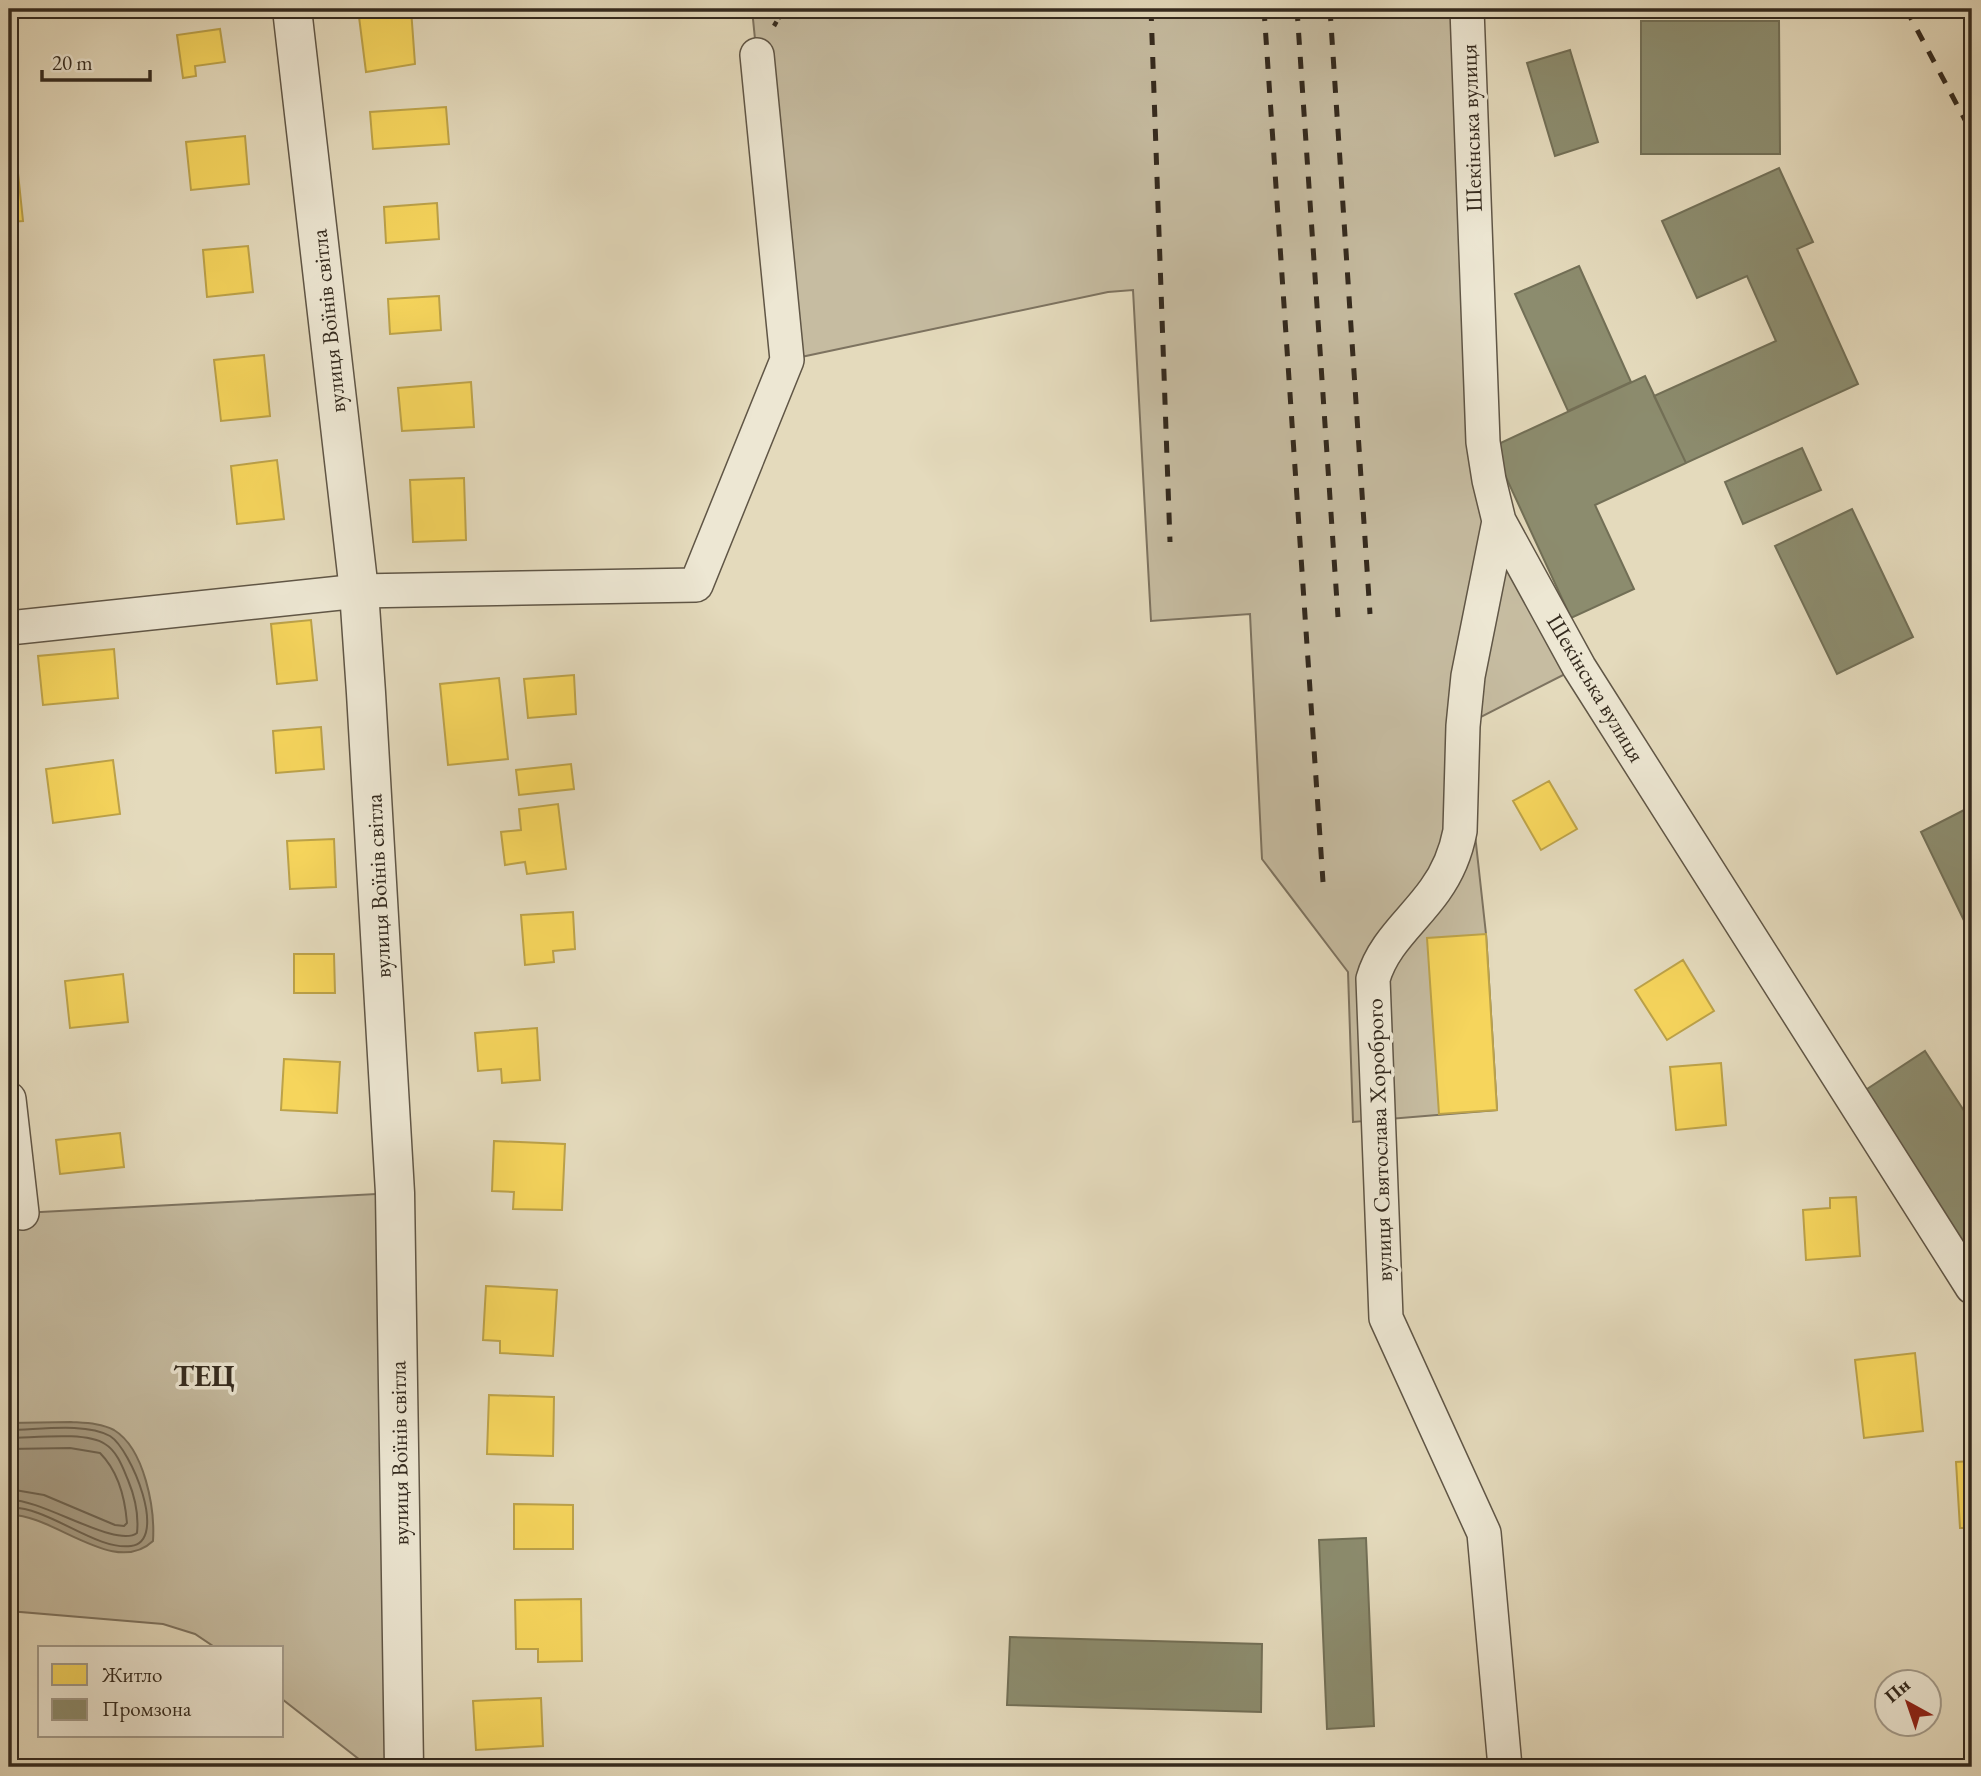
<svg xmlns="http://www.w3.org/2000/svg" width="1981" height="1776" font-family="'EB Garamond',serif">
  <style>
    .green { fill: #c6bca1; stroke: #7d7360; stroke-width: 2 }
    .water { fill: #a89e86; stroke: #7a705c; stroke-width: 2 }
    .homes { fill: #f6d55c; stroke: #bca249; stroke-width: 2 }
    .industry { fill: #8c8c6e; stroke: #726f56; stroke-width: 2 }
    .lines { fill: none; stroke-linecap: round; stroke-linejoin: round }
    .shore { stroke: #6e6452; stroke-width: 2 }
    .minor-casing { stroke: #605646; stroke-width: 36 }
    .tertiary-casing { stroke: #605646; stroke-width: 41 }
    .path { stroke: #342a1e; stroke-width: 4.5; stroke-dasharray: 5 3.5; stroke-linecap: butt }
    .minor { stroke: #ede7d3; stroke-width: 33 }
    .tertiary { stroke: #ede7d3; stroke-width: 38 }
    .rail { stroke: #342a1e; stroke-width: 5; stroke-dasharray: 12 12; stroke-linecap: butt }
    .labels { text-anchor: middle; stroke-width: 7; stroke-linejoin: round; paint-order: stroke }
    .street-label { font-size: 23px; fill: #342a1e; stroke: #ede7d3 }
    .district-label { font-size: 30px; font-weight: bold; fill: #342a1e; stroke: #ede7d3 }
  </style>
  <rect width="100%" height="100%" fill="#e4dabc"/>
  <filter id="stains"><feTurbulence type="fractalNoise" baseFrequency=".00286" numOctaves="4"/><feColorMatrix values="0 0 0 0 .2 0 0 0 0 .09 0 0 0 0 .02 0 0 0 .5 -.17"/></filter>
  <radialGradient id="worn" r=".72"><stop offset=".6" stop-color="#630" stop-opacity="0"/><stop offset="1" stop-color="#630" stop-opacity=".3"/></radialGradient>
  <!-- green -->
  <path class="green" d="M752,9H1467L1483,442L1579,667L1463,726L1486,934L1497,1110L1353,1122L1348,972L1262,859L1250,614L1151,621L1133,290L1108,292L787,360Z
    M395,1193L404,1767H369L282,1699V1648H216L195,1634L163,1624L9,1611V1222L22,1213Z"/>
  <!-- water -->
  <path class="water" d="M71,1422C86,1423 101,1423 114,1430C145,1449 155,1509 153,1541C114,1578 53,1513 9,1515V1423Z"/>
  <!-- homes -->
  <path class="homes" d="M358,9H411L415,64L366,72Z
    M220,29L225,62L195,66L196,76L183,78L177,35Z
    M446,107L449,144L373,149L370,112Z
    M245,136L249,184L191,190L186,142Z
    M18,173L23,221L9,222V174Z
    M437,203L439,239L386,243L384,207Z
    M248,246L253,292L207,297L203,250Z
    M439,296L441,330L390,334L388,299Z
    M264,355L270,416L221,421L214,360Z
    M471,382L474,427L402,431L398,388Z
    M277,460L284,519L237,524L231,466Z
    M464,478L466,540L413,542L410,480Z
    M311,620L317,680L277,684L271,624Z
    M114,649L118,698L43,705L38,656Z
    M574,675L576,714L528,718L524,679Z
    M499,678L508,759L448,765L440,684Z
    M321,727L324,769L276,773L273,731Z
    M113,760L120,814L53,823L46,769Z
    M571,764L574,789L519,795L516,770Z
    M1549,781L1577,829L1541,850L1513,801Z
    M558,804L566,869L527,874L525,862L505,865L501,832L521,830L519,809Z
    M334,839L336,887L290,889L287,841Z
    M573,912L575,949L553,951L554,962L525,965L521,915Z
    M1486,934L1497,1110L1439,1114L1427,938Z
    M294,954H334L335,993H294Z
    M1683,960L1714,1011L1667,1040L1635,990Z
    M123,974L128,1022L70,1028L65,981Z
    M537,1028L540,1080L502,1083L501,1069L478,1071L475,1033Z
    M284,1059L340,1062L337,1113L281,1110Z
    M1721,1063L1726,1125L1676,1130L1670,1067Z
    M120,1133L124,1167L60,1174L56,1140Z
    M494,1141L565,1144L562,1210L513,1209L514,1192L492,1191Z
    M1856,1197L1860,1256L1806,1260L1803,1210L1830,1208V1198Z
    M486,1286L557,1290L553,1356L500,1353V1341L483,1340Z
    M1915,1353L1923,1431L1864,1438L1855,1360Z
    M489,1395L554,1397L553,1456L487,1454Z
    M1972,1461V1528H1960L1956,1462Z
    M514,1504L573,1505V1549H514Z
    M581,1599L582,1661L538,1662V1649H516L515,1600Z
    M541,1698L543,1746L476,1750L473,1701Z"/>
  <!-- industry -->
  <path class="industry" d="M1641,21H1779L1780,154H1641Z
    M1570,50L1598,142L1555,156L1527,63Z
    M1779,168L1813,242L1797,249L1858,384L1686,463L1654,396L1776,341L1747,276L1697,298L1662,221Z
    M1579,266L1631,382L1568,411L1515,294Z
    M1645,376L1686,463L1595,505L1634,589L1571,618L1492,447Z
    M1802,448L1821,490L1743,524L1725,482Z
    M1852,509L1913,637L1837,674L1775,546Z
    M1972,806V937L1921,832Z
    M1925,1051L1972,1123V1257L1864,1091Z
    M1366,1538L1374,1726L1327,1729L1319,1540Z
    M1010,1637L1262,1644L1261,1712L1007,1705Z"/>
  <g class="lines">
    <!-- shore -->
    <path class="shore" d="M9,1430C37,1430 85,1422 110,1436C131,1449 169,1541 131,1546C95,1551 47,1505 9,1508
      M9,1438C33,1438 85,1431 105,1444C117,1451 123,1468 128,1480C135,1497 139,1514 137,1533C116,1549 41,1498 9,1500
      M9,1449L70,1448L100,1453C118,1471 125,1498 127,1523L124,1526L115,1525L44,1495L9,1489"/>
    <!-- minor casing -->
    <g class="minor-casing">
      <path id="minor" d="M1467,9L1483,442L1489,480L1499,521L1579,667L1972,1287
        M1499,521L1468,676L1463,726L1460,831C1456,852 1448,872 1435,890C1414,920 1383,943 1373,979L1386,1318L1484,1533L1505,1767
        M9,628L359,591L696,585L787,360L757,55
        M9,1099L22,1213"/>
    </g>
    <!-- tertiary casing -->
    <g class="tertiary-casing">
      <path id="tertiary" d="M292,9L359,591L366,693L395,1193L404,1767"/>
    </g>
    <!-- path -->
    <path class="path" d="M774,26L784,9"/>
    <!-- minor -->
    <use href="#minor" class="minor"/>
    <!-- tertiary -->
    <use href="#tertiary" class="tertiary"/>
    <!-- rail -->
    <path class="rail" d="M1151,9L1170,542
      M1264,9L1323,882
      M1297,9L1338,617
      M1330,9L1370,614
      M1906,9L1972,133"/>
  </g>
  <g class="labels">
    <!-- street labels -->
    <g class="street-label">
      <text transform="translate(1471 128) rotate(-92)" y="8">Шекінська вулиця</text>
      <text transform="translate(328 321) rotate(-96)" y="8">вулиця Воїнів світла</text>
      <text transform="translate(1596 688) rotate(59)" y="8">Шекінська вулиця</text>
      <text transform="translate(378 886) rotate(-93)" y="8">вулиця Воїнів світла</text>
      <text transform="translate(1379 1140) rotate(-92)" y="8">вулиця Святослава Хороброго</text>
      <text transform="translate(399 1453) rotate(-91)" y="8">вулиця Воїнів світла</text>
    </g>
    <!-- district labels -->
    <g class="district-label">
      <text x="204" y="1386">ТЕЦ</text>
    </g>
  </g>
  <!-- margin -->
  <rect width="1981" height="1776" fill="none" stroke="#e4dabc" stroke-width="35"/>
  <rect x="10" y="10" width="1960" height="1755" fill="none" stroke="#342a1e" stroke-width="3.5"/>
  <rect x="18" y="18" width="1946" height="1741" fill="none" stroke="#342a1e" stroke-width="2"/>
  <!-- legend -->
  <rect x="38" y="1646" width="245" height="91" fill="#ede7d3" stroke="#a39b8b" stroke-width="2"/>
  <rect x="52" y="1664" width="35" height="21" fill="#f6d55c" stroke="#a39b8b" stroke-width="2"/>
  <text x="102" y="1682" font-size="21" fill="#342a1e">Житло</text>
  <rect x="52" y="1699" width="35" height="21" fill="#8c8c6e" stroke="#a39b8b" stroke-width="2"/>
  <text x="102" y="1716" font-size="21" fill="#342a1e">Промзона</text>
  <!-- north arrow -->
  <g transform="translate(1908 1703) rotate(320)"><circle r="33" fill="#ede7d3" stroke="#a39b8b" stroke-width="2"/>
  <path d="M0-5L12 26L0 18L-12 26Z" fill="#8f2418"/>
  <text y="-10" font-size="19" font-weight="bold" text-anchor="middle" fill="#342a1e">Пн</text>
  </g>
  <!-- scale -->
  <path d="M42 70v10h108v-10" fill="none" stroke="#342a1e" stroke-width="3.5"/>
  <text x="52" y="70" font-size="21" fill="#342a1e" stroke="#ede7d3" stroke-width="5" paint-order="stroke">20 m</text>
  <rect width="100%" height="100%" filter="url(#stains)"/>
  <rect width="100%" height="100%" fill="url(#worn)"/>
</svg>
